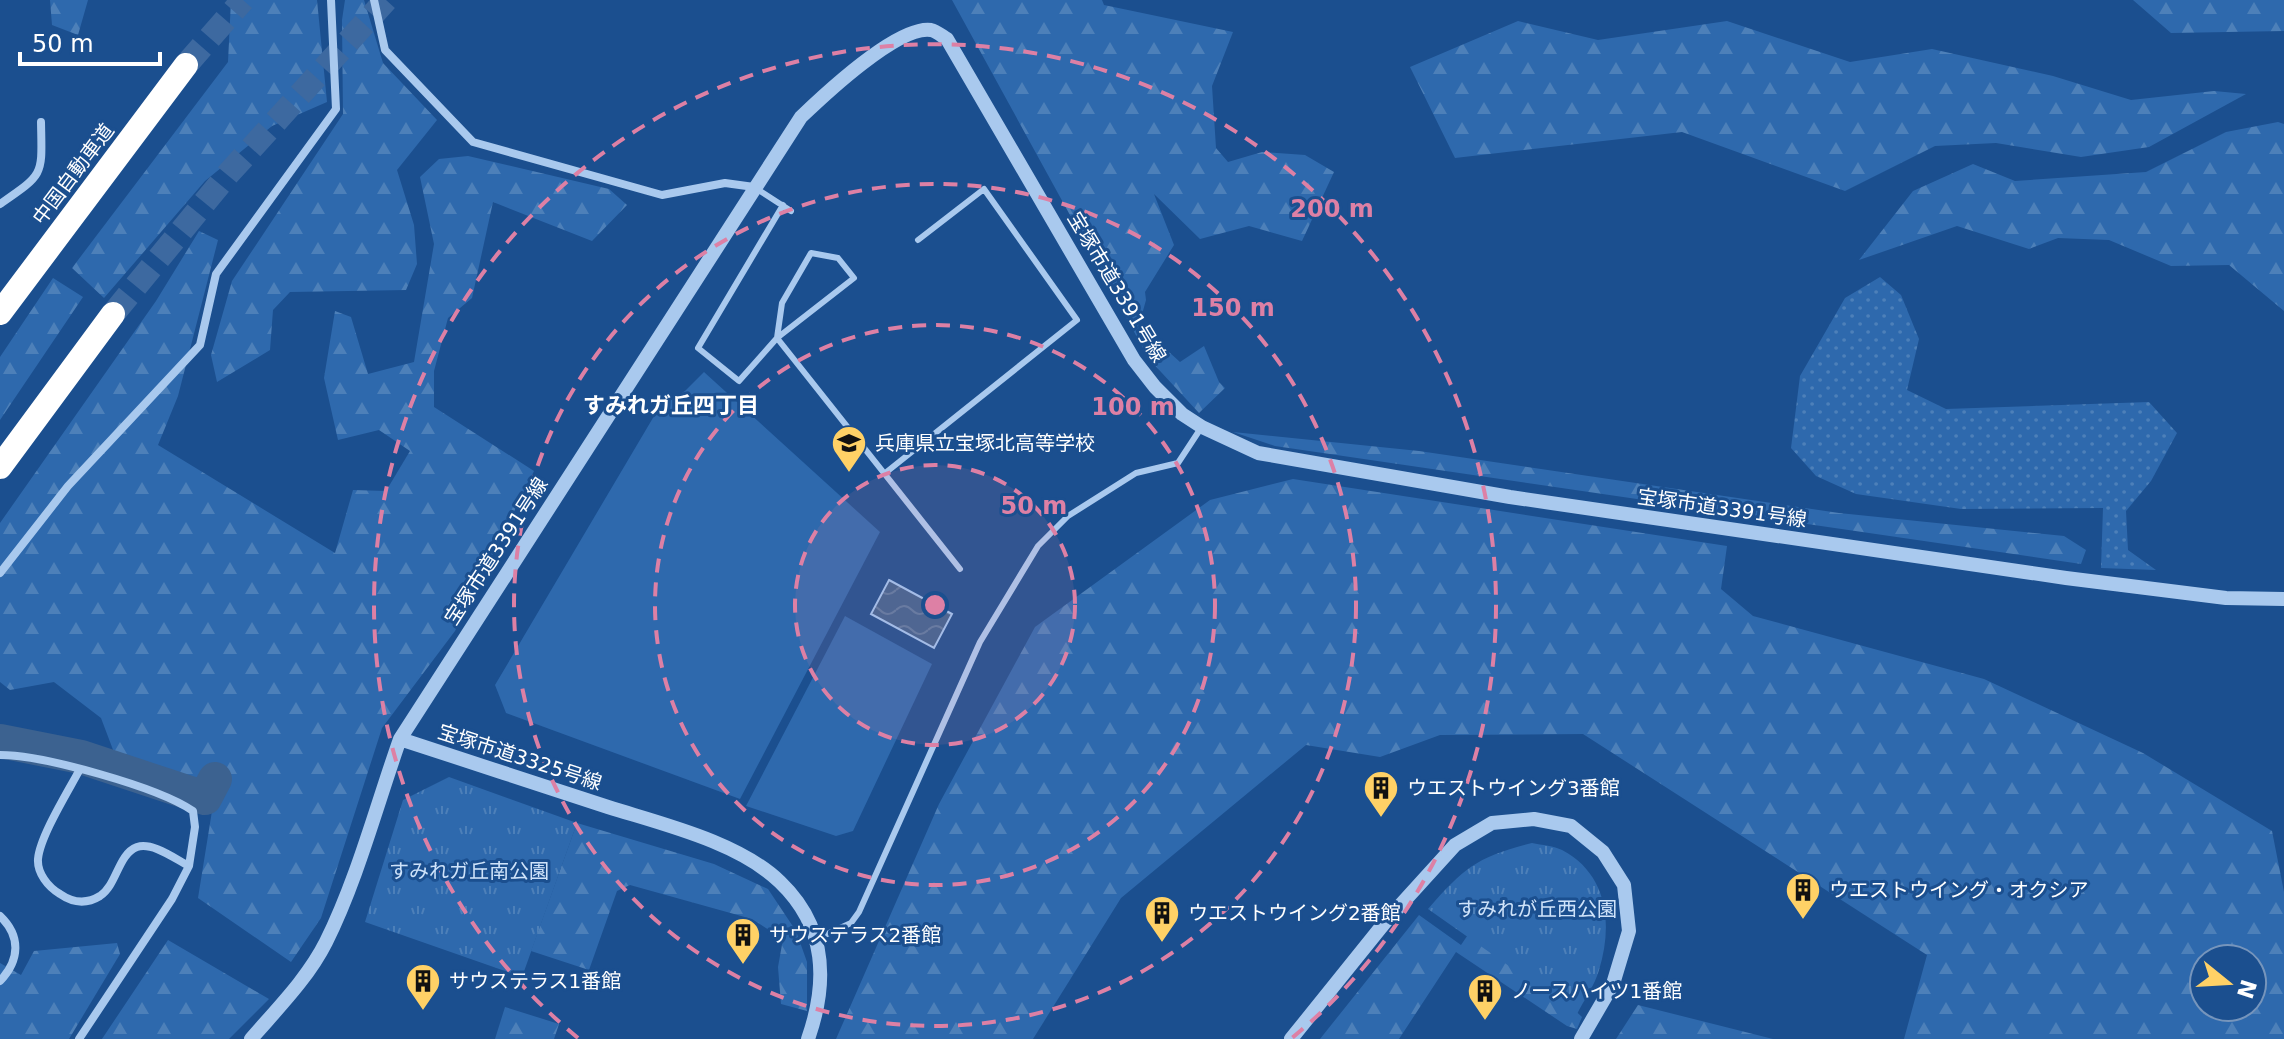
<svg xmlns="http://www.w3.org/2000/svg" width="2284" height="1039" font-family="'DejaVu Sans','Noto Sans JP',sans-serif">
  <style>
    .grass { fill: url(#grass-dots) }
    .forest { fill: url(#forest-firs); fill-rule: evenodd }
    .park { fill: url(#park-tufts) }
    .garden { fill: #2e69ad }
    .water { fill: url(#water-waves); stroke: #9cc4f0; stroke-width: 2 }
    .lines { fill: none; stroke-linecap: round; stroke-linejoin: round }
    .river { stroke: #3c6290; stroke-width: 34 }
    .motorway-tunnel { stroke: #3d69a0; stroke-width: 24; stroke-dasharray: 24 12; stroke-linecap: butt }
    .service { stroke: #a9c9ee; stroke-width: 6 }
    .minor { stroke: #a9c9ee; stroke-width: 8 }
    .tertiary { stroke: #a9c9ee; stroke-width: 14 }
    .motorway { stroke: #fff; stroke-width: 24 }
    .ring { fill: none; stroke: #dd80a5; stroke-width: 4; stroke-dasharray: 14 10 }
    .labels { text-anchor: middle; stroke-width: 6; stroke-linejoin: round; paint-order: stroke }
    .street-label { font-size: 20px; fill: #fff; stroke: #1b4f8f }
    .poi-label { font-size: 20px; fill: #fff; stroke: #1b4f8f; text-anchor: start }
    .park-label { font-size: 20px; fill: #cfe3fa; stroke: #1b4f8f }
    .neighbourhood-label { font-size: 22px; font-weight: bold; fill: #fff; stroke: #1b4f8f }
    .centre { fill: #dd80a5; stroke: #1b4f8f; stroke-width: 4 }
    .ring-label { font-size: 24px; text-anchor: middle; font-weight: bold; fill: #dd80a5; stroke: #1b4f8f; stroke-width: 6; stroke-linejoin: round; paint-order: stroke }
  </style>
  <defs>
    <pattern id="grass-dots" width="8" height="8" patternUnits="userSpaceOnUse" patternTransform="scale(2)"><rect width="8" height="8" fill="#2e69ad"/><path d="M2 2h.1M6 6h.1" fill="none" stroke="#4d80b9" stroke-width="1.8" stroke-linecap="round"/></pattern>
    <pattern id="forest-firs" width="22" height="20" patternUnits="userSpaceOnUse" patternTransform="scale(2)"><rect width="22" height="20" fill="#2e69ad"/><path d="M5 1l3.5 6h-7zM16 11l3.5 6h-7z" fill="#4d80b9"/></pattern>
    <pattern id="park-tufts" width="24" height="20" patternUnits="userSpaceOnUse" patternTransform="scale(2)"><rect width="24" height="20" fill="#2e69ad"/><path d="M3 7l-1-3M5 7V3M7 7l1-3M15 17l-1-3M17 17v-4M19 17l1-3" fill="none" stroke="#4d80b9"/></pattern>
    <pattern id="water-waves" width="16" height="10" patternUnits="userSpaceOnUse" patternTransform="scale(2)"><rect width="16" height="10" fill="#3c6290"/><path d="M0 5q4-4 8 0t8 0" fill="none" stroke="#597aa1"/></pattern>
  </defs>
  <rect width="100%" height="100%" fill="#1b4f8f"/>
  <!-- grass -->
  <path class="grass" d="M1880,277L1901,295L1919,339L1907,390L1946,409L2149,402L2177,433L2151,481L2126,511L2128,550L2156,570L2101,568L2103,508L1961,509L1856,494L1816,476L1791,448L1800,376L1845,298Z"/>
  <!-- forest -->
  <path class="forest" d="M50,0H88L78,35L52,25Z
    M231,0H317L327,102L272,126L205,181L104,298L72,268L228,62Z
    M345,0H364L383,63L437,120L397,170L414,225L417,264L406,290L290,292L273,310L270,350L217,382L211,355L232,281L343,114L342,20Z
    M952,0H1102L1104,5L1233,32L1212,86L1216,148L1228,162L1262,152L1305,155L1334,172L1302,241L1249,226L1200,239L1154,194L1174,245L1145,292L1146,300L1139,325L1180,362L1204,346L1219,382L1225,388L1199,413L1149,359Z
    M2133,0H2284V31L2171,33Z
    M1518,21L1598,40L1727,21L1850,62L1932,49L2053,76L2131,100L2214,91L2246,94L2149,147L2081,157L1996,143L1935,146L1845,191L1682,132L1455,158L1410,67Z
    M2278,122L2284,124V311L2229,265L2171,266L2109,240L2058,238L2029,249L1957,226L1859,260L1913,191L1973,164L2015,181L2146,172L2226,132Z
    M468,156L609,189L627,205L592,241L493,202L472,298L448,318L434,371V407L534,471L455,631L382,728L321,918L291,962L198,898L212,811L189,782L115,755L101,718L54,682L10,690L0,682V523L156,301L199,231L218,240L178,396L158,445L335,553L353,490L386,491L410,451L379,430L338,440L324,378L335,311L351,317L368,374L414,362L434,244L420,177L439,159Z
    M53,278L83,297L0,420V357Z
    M1233,432L1419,451L1839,513L2064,536L2086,550L2081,564L1275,446Z
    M1293,479L1727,546L1721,589L1753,616L1984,679L2143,753L2272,831L2284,892V1039H1904L1927,955L1583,734L1440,735L1380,757L1306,745L1121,898L1033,1039H836L939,804L1035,627L1210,500ZM2204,959H2252V1007H2204Z
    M577,823L714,864L768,889L796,931L807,962V1011L781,1004L778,967L783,939L752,919L630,885L617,891L589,970L531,951Z
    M1419,915L1461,945L1478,920L1582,1017L1577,1029L1567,1026L1456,952L1399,1039H1320Z
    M168,940L269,999L229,1039H102Z
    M117,943L120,954L69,1039H0V963L21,975L34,951Z
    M1638,1005L1773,1039H1616Z
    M505,1007L559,1024L554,1039H495Z"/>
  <!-- park -->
  <path class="park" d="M449,777L577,823L522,977L365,922L403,800Z
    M1532,843C1542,845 1554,846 1562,850C1608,874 1613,925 1599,970C1595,985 1584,1000 1577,1014L1428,909C1465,867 1477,857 1532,843Z"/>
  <!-- garden -->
  <path class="garden" d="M704,372L880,532L740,799L506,713L495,685L660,406L685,391Z
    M845,616L932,664L853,831L836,836L746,806Z"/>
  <!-- water -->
  <path class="water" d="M889,580L952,614L934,648L871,614Z"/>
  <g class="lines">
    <!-- river -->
    <path class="river" d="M0,741L81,757L205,798L215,779"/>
    <!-- motorway-tunnel -->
    <path class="motorway-tunnel" d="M186,65L243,0
      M113,314L228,174L386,0"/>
    <!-- service -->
    <path class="service" d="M757,189L791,211
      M783,205L698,348L739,381L777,338L782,303L811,253L838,258L854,278L777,338L960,569
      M884,474L1077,320L984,189L918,240
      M816,939L851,923L859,912L980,642L1038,546L1068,516L1136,473L1178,463L1201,428"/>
    <!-- minor -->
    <path class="minor" d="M374,0L385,50L473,142L662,195L725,183L754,187
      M0,204C45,173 42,176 41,122
      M0,573L68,486L200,345L216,274L336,109L331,0
      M0,755C43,755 158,787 193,811L195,827L189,866L172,899L79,1039
      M80,769C69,790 40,836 38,859C37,873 48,887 60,894C73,903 87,904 100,896C117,885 118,854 137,847C153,842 175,859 189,866
      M0,916C21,936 20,960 0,981"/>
    <!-- tertiary -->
    <path class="tertiary" d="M400,739L801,117C824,95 898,25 931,30C936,31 942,36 947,39L1134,360L1155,387L1182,414L1202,427L1258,453L1510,497L2066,578L2226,598L2284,599
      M251,1039C277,1009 308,978 326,942C357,880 377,804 400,739C469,762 539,784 608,807C662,824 739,842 780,882C827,927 828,982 808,1039
      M1291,1039L1386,921L1455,845L1492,823L1534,819L1571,826L1603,852L1624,885L1629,931L1613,984L1581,1039"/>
    <!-- motorway -->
    <path class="motorway" d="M0,313L186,65
      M0,467L113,314"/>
  </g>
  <!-- distance rings -->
  <circle cx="935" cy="605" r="140" fill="#dd80a5" fill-opacity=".12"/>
  <g class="ring">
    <circle cx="935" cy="605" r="140"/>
    <circle cx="935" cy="605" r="280"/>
    <circle cx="935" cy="605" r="421"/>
    <path d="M578 1038A561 561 0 1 1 1292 1038"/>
  </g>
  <!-- icons -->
  <defs>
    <g id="school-pin" transform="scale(1.8)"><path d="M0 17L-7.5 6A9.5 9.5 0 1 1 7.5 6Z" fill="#ffd166" stroke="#1b4f8f"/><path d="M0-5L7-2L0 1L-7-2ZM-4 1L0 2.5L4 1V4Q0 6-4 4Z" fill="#111"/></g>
    <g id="building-pin" transform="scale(1.8)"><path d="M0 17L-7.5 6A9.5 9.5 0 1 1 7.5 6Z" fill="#ffd166" stroke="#1b4f8f"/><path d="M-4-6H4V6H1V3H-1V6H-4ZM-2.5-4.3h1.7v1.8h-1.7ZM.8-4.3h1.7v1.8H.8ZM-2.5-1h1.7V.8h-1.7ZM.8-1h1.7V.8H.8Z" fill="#111"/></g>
  </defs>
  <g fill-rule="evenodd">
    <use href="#school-pin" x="849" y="443"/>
    <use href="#building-pin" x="1381" y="788"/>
    <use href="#building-pin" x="1803" y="890"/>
    <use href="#building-pin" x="1162" y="913"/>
    <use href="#building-pin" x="743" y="935"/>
    <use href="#building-pin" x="423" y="981"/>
    <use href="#building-pin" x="1485" y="991"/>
  </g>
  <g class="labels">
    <!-- street labels -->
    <g class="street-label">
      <text transform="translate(73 174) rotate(-53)" y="7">中国自動車道</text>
      <text transform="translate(1117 287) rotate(59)" y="7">宝塚市道3391号線</text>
      <text transform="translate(1722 508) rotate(8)" y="7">宝塚市道3391号線</text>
      <text transform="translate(496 551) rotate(-57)" y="7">宝塚市道3391号線</text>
      <text transform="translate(520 757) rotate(18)" y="7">宝塚市道3325号線</text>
    </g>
    <!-- poi labels -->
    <g class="poi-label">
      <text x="875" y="450">兵庫県立宝塚北高等学校</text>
      <text x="1407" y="795">ウエストウイング3番館</text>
      <text x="1829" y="897">ウエストウイング・オクシア</text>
      <text x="1188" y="920">ウエストウイング2番館</text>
      <text x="769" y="942">サウステラス2番館</text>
      <text x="449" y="988">サウステラス1番館</text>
      <text x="1511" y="998">ノースハイツ1番館</text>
    </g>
    <!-- park labels -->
    <g class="park-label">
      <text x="469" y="878">すみれガ丘南公園</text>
      <text x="1537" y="916">すみれが丘西公園</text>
    </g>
    <!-- neighbourhood labels -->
    <g class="neighbourhood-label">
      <text x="671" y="413">すみれガ丘四丁目</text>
    </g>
  </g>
  <circle cx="935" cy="605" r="12" class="centre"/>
  <g class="ring-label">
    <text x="1332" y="217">200 m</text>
    <text x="1233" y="316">150 m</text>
    <text x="1133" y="415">100 m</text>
    <text x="1034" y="514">50 m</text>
  </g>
  <!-- north arrow -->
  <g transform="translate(2228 983) rotate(108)"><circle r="38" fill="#1b4f8f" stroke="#7695bc" stroke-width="2"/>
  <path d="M0-6L14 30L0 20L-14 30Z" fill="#ffd166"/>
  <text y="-12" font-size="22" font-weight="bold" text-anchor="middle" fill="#ffffff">N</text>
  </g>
  <!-- scale -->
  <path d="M20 52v12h140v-12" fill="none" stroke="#ffffff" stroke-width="4"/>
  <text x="32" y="52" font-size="24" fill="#ffffff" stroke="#1b4f8f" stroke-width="6" paint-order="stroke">50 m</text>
</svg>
